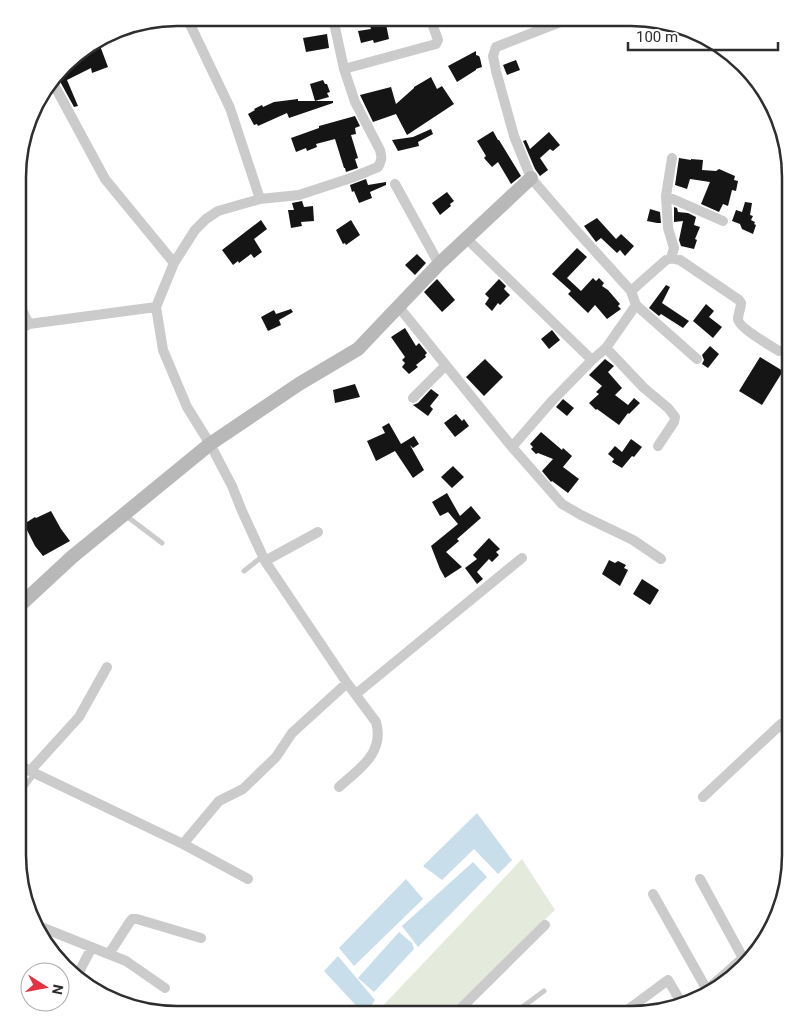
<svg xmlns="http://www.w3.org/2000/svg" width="808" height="1032" font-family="Roboto,sans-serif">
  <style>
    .green { fill: #e4ebdc }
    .water { fill: #c8deeb }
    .building { fill: #151515 }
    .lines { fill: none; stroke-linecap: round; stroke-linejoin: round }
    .lane { stroke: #cbcbcb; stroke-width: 5 }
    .street { stroke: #cbcbcb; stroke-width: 10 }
    .secondary { stroke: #b8b8b8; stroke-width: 14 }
    .rim { fill: none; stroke: #2e2e2e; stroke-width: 2.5 }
  </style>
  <rect width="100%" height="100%" fill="#fff"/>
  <!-- green -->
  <path class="green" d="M522,859L555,910L448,1014H375Z"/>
  <!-- water -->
  <path class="water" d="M477,813L512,860L498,874L474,849L442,880L423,866Z
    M473,862L487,877L418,947L402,926Z
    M406,879L423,899L354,966L339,948Z
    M399,932L412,943L414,949L374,992L358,978Z
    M338,956L375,1000L366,1014H364L324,971Z"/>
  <!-- building -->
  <path class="building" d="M385,19L389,39L374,43L373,40L361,43L358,31L371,29L369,23Z
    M327,34L329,48L306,52L303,38Z
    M99,43L108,67L92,73L91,68L67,80L78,106L74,107L57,76L72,57Z
    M476,51V55L479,56L480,58L482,67L476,69V70L457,82L448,66Z
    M516,60L520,70L507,75L503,65Z
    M431,77L437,89L442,86L454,104L407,135L396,114L373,122L360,95L391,87L396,104L414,88V87Z
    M323,80L325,84H327L330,92L327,93L329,97L315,101L310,84Z
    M298,99V101H333V103L289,118L287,113L258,126L257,124L254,125L248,114L255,110L254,109L262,105L263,107L274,102Z
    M355,116L360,126L355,128L356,134L351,135L358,158L355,159L358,168L346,172L345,168H344L335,139L316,144L317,147L307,151L306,148L296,152L291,138L319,128V126Z
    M431,129L433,134L418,142L419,146L398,151L392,140L413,137Z
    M493,131L498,140H499L521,176L511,184L498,162L492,167L484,158L486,156L477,141Z
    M549,132L560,145L553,151L550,149L540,158L548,170L540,176L535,169L523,141L526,140L530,149Z
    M679,158L691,160V159L703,160L702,170L716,171L719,169L735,176L734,180L738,181L736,191L732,190L728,206L723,204L719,212L701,204L710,182L690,179L687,189L675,185Z
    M366,179L368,185L386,182V185L370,192L372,198L359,203L354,191L352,192L350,185Z
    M447,192L454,201L450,204L451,206L440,215L432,203Z
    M302,201L304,207L313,206L314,221L301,222L302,226L291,228L288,210H294L292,203Z
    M745,202L752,203L750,215L753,216L751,220L755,222L754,224L756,225L753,234L742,229L740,224L732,221L736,210L742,212Z
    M674,207L677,208L678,212L688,213L696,217L694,225L700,227L695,239L697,240L694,249L681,246L679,240L683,221L674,222Z
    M650,209L660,212L661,223H657L647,221Z
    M597,218L616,239L621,234L634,246L625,256L620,250L617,253L601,238L596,242L584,226Z
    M261,220L267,229L254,239L262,252L254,258L251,254L239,263L238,261L233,265L222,250Z
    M351,220L360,235L346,245L345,243L343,244L336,230Z
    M577,248L587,257L567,278L581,291L593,278L596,281L599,278L604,283L602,286L608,290L620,304L618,306L621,309L607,319L595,305L588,313L568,294L571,291L552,274Z
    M417,254L426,263L415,275L405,265Z
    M437,279L455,300L442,312L424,292Z
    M499,279L506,286L504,289L510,295L500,305L498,303L492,311L485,304L489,298L485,294Z
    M666,285L670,287L662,303L689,321L683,328L661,314L659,316L649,308Z
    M706,304L714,311L709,317L722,327L713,338L693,321Z
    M291,309L293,312L279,320L281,325L268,331L261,317L274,310L276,314Z
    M405,328L416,346L419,343L427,353L425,355L426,357L416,365L418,367L409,374L402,367L405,363L402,360L405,357L391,337Z
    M552,330L560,340L549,349L541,339Z
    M710,346L719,354L708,368L702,364L704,360L702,355Z
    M760,357L783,371L762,405L739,391Z
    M485,359L503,377L484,396L466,377Z
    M605,359L614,366L608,372L622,388L615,395L628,405L634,398L640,403L629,414L628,413L619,425L597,409L596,410L589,403L599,394L596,392L602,386L589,375Z
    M355,384L360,397L335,403L333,390Z
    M431,389L439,395L430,406L433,409L428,416L413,405L418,403Z
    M563,399L574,408L567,416L556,407Z
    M456,414L462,421L464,419L469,426L455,437L444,423Z
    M389,423L401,444L414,436L419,444L413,448L410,445L424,470L413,478L395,451L376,461L372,452L367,441L385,433L382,427Z
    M541,432L562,450L563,448L572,456L563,467L579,479L568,493L552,481L551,482L542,471L553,459L538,453L536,454L531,449L533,447L530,444Z
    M631,439L642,447L634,457L632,456L622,468L612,462L614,459L608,454L615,446L622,452Z
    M453,466L464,477L452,488L441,477Z
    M447,493L460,516L471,506L481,518L457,539L459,541L446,552L462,567L445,578L440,569L431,546L458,524L448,512L440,516L432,502Z
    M51,511L61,529L70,541L43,556L35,546L24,524L35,517L36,518Z
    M489,538L500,549L496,552L499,555L492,562L489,559L477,572L483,579L477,584L465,568L477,559L473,555Z
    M609,560L615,563L618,561L626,565L624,568L628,570L620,586L602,574Z
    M642,579L659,590L650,605L633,594Z"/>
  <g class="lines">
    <!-- lane -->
    <path class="lane" d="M125,515L162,543
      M244,571L263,556
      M18,796L35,773
      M513,1014L544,991"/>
    <!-- street -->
    <path class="street" d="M187,18L230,108L260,199
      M333,18L344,69L355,102L380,150C382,157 382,160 378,167L351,178L299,195L260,199L218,211L206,219L195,230L174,263L156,307L163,350L187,407L210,444L232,486L242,511L265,561L347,683L376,722C385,753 359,769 339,787
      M568,19L496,47L493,56L496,71L514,136L531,178L574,228L631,291L636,305L697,359
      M344,69L436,44L438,40L430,18
      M52,81L105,179L174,263
      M395,184L439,264
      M666,196L723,221
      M466,238L592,360
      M671,258L674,248L668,228L666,196L672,158
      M631,291L666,260L671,258L680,260L739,300L741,303C741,308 738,314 738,319C739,328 771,346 779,351
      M19,304L29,324
      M398,306L512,447L562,504L581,515L633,540L661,559
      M19,330L29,324L156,307
      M606,348L644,388L668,408L675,417L674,422L658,446
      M413,398L446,365
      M512,447L551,402L592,360L606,348L636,305
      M265,561L318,532
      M356,694L522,558
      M18,764L30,771L183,844L248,879
      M30,771L79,717L107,667
      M703,797L781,724L790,738
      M183,844L219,801L243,789L276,757L292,733L347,683
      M700,879L743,958L700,996
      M653,894L707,990
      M36,925L126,961L165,988
      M109,954L129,923L132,919H137L201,938
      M77,976L92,947
      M455,1014L545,925
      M622,1014L668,980L681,1002"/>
    <!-- secondary -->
    <path class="secondary" d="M18,607L72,557L210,444L299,384L358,349L439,264L531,178"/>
  </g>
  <!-- crop -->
  <path d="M0 0H808V1032H0ZM177 26H631A151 151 0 0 1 782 177V855A151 151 0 0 1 631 1006H177A151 151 0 0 1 26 855V177A151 151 0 0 1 177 26Z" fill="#fff" fill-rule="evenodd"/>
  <path class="rim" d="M177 26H631A151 151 0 0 1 782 177V855A151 151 0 0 1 631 1006H177A151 151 0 0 1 26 855V177A151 151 0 0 1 177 26Z"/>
  <!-- north arrow -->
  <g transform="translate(45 987) rotate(101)"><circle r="24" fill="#ffffff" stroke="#ababab"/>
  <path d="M0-4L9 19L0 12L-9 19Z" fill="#e33243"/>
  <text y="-8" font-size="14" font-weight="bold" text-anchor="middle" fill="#2e2e2e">N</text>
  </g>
  <!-- scale -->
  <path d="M628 42v8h150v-8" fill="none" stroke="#2e2e2e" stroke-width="2.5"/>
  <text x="636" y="42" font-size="15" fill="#2e2e2e" stroke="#ffffff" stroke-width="4" paint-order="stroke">100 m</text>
</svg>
